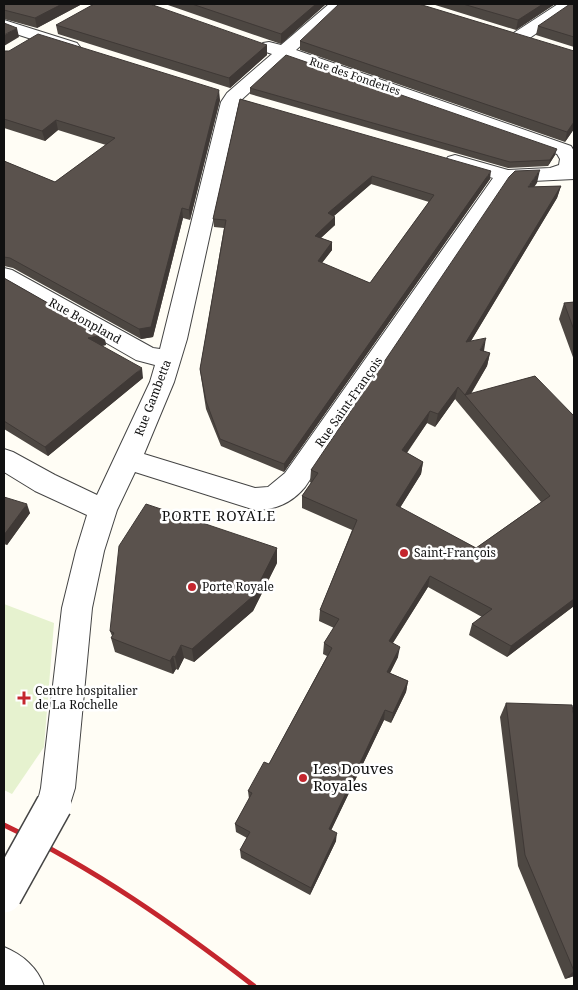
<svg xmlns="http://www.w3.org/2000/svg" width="578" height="990" font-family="'Noto Serif',serif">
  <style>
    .pitch { fill: #e6f2cf }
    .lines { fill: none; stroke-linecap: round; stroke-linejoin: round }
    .minor-casing { stroke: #444; stroke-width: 2 }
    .minor { fill: #fff; fill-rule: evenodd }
    .rail { stroke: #c4262e; stroke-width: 5 }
    .minor-bridge-casing { stroke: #444; stroke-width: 38; stroke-linecap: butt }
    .minor-bridge { stroke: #fff; stroke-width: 35 }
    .wall { fill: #4d4742; fill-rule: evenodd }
    .shaded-wall { fill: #3f3936 }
    .building { fill: #5a524d; stroke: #3f3936; fill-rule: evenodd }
    .poi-dot { fill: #c4262e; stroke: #fff; stroke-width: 2 }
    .labels { text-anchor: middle; stroke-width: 5; stroke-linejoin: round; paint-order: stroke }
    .far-street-label { font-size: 11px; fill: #111; stroke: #fff }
    .street-label { font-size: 12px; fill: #111; stroke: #fff }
    .poi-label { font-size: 12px; fill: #111; stroke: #fff; text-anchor: start }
    .neighbourhood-label { font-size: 14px; letter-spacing: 1px; fill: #111; stroke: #fff }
    .near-poi-label { font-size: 15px; fill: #111; stroke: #fff; text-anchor: start }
  </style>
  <rect width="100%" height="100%" fill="#fffdf5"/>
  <!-- pitch -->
  <path class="pitch" d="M4,604L54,623L44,747L12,794L4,790Z"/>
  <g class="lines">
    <!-- minor casing -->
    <g class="minor-casing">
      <path id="minor" d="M329,4H346L296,50L571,146L574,151V179L512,182L505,188L305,487C292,503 275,510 255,510L135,472L117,510L104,551L92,608L75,788L66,817L54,822L42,817L37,805L41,788L62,608L76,551L87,515L35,491L4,472V449L13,452L55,475L97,495L150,382L155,365L136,360L4,284V268L12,270L153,348L160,349L221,102L227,93L272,54L263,51L260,47L263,43L269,42L281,45ZM286,59L557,154L560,159L559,165L550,168L508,170L455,155L448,157L445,161L448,165L493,178L285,473L268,487L255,488L144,454L174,382L187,339L239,102Z
        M558,4H574V7L524,42H512L509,38L512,34Z
        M4,20L77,43L80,47L77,51L71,52L4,30Z
        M4,947C23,955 37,967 44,986H4Z"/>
    </g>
    <!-- minor -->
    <use href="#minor" class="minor"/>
    <!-- rail -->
    <path class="rail" d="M4,825C94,868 175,925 254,986"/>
    <!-- minor-bridge casing -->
    <g class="minor-bridge-casing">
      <path id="minor-bridge" d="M4,895L54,805"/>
    </g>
    <!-- minor-bridge -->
    <use href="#minor-bridge" class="minor-bridge"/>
  </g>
  <!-- wall -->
  <path class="wall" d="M4,4H82L37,28L4,19Z
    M165,4H326L281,44Z
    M432,4H555L516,30Z
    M574,4V47L536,35L538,26Z
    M56,25L267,45V55L230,88L58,34Z
    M300,41L574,51V130V129L565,142L300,50Z
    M4,51L220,100L190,220L183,218L153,337L141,339L13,268L4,266V267V161L55,182L106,145L58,130L45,141L4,128Z
    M250,88L555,155L548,166L508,168L250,94Z
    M240,99L490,179L284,472L221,446L206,409L201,377L200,369L224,228L214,227L213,219ZM371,184L429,202L370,283L322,263L332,250V242L321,238L335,225L334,216Z
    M537,183L534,187L561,186L557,198L471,341L483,351L490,353L487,366L471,394L535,376L574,606L507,657L469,635L472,624L482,617L428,587L393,643L398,657L390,673L408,681L406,692L391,723L384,720L331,830L336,841L310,895L241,858L240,850L247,838L236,832L235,824L249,799L248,791L269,764L327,656L323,654L324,643L334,628L319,621L320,610L352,530L302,508V496L311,483L310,482L311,470ZM455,399L541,502L476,548L400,508L421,474L423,462L407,453L427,423L435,427Z
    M4,278L104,335L106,345L102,346L143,378L48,456L4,429Z
    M574,302V360L559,319L564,303Z
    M4,497L30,513L7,545L4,544Z
    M277,563L253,611L194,662L184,658L178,670L176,669L173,674L115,652L111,638L112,636L110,631Z
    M506,703L574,717V976L565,979L518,866L500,717Z"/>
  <!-- shaded-wall -->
  <path class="shaded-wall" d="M62,4H82L37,28L35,18Z
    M316,4H326L281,44V34Z
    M543,4H555L516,30L518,20Z
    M17,28L19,37L4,46V35Z
    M267,45V55L230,88L229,78Z
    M219,90L220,100L190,220L189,210Z
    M56,120L58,130L45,141L42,131Z
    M574,122V129L565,142L567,132Z
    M557,149L555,155L548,166L550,160Z
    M540,170L537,183L525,200L528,187Z
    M491,171L490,179L284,472V464Z
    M372,176L371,184L328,221V213Z
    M561,186L557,198L463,354L466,342Z
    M182,208L183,218L153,337L141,339L139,329Z
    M335,217V225L314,244L315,236Z
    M332,242V250L317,269L318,261Z
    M104,335L106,345L90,348L88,338Z
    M486,338L484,351L477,362L480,350Z
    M490,353L487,366L468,398L465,395L462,408L465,395Z
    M142,368L143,378L48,456L45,447Z
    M458,387L455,399L435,427L438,414Z
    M430,411L427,423L400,462L402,450Z
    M423,462L421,474L394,517L396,505Z
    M27,504L30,513L7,545L4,538V535Z
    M277,548V563L253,611L194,662L192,649Z
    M430,576L428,587L387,652L389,641Z
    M574,599V606L507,657L511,646Z
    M181,645L184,658L178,670L175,657Z
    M400,647L398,657L385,683L387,672Z
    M173,656L176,669L173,674L170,661Z
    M408,681L406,692L391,723L393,713Z
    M385,710L384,720L328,837L329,829Z
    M337,833L336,841L310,895L311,888Z
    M574,971V976L565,979Z"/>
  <!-- building -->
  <path class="building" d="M4,4H62L35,18L4,10Z
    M94,4H150L267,45L229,78L56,25Z
    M192,4H316L281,34Z
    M339,4H419L574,51V122L567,132L300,41Z
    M463,4H543L518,20Z
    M570,4H574V37L538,26Z
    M4,23L17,28L4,35Z
    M38,34L219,90L189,210L182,208L151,327L139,329L10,258L4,257V161L55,182L115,138L56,120L42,131L4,119V51H9Z
    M286,55L557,149L550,160L510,162L250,88Z
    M240,99L491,171L284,464L220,439L206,401L200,369L226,220L213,219ZM372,176L434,195L370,283L318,261L332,242L315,236L335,217L328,213Z
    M540,170L528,187L561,186L466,342L486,338L480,350L490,353L465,395L458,387L438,414L430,411L402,450L423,462L396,505L476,548L550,496L465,395L535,376L574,416V551L573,552L574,553V599L511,646L472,624L492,609L430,576L389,641L400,647L387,672L408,681L393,713L385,710L329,829L337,833L311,888L240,850L250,832L235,824L252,793L248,791L264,762L269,764L332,648L324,643L339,619L320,610L357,520L302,496L318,473L311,470L509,177L515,171Z
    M4,278L104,335L88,338L142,368L45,447L4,421Z
    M574,302V330L564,303Z
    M4,497L27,504L4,535Z
    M146,504L277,548L252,597L192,649L181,645L175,657L173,656L170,661L111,638L114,633L110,631L119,546Z
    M506,703L572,705L574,717V971L525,855Z"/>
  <!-- markers -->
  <g class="poi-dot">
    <circle cx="404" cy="553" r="5"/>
    <circle cx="192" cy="587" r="5"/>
    <path d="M21.5 690.5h5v5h5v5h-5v5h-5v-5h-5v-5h5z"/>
    <circle cx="303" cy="778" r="5"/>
  </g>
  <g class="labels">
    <!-- far-street labels -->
    <g class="far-street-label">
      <text transform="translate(355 76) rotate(19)" y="4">Rue des Fonderies</text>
    </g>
    <!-- street labels -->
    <g class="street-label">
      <text transform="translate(85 321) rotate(29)" y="4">Rue Bonpland</text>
      <text transform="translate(153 398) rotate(-69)" y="4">Rue Gambetta</text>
      <text transform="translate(349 402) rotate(-55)" y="4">Rue Saint-François</text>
    </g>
    <!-- poi labels -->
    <g class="poi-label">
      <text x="414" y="557">Saint-François</text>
      <text x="202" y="591">Porte Royale</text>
      <text x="35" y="695">Centre hospitalier<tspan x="35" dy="14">de La Rochelle</tspan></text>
    </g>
    <!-- neighbourhood labels -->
    <g class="neighbourhood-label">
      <text x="219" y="521">PORTE ROYALE</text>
    </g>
    <!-- near-poi labels -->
    <g class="near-poi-label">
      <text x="313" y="774">Les Douves<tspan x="313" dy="17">Royales</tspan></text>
    </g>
  </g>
  <!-- border -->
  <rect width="578" height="990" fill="none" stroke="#111111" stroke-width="10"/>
</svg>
